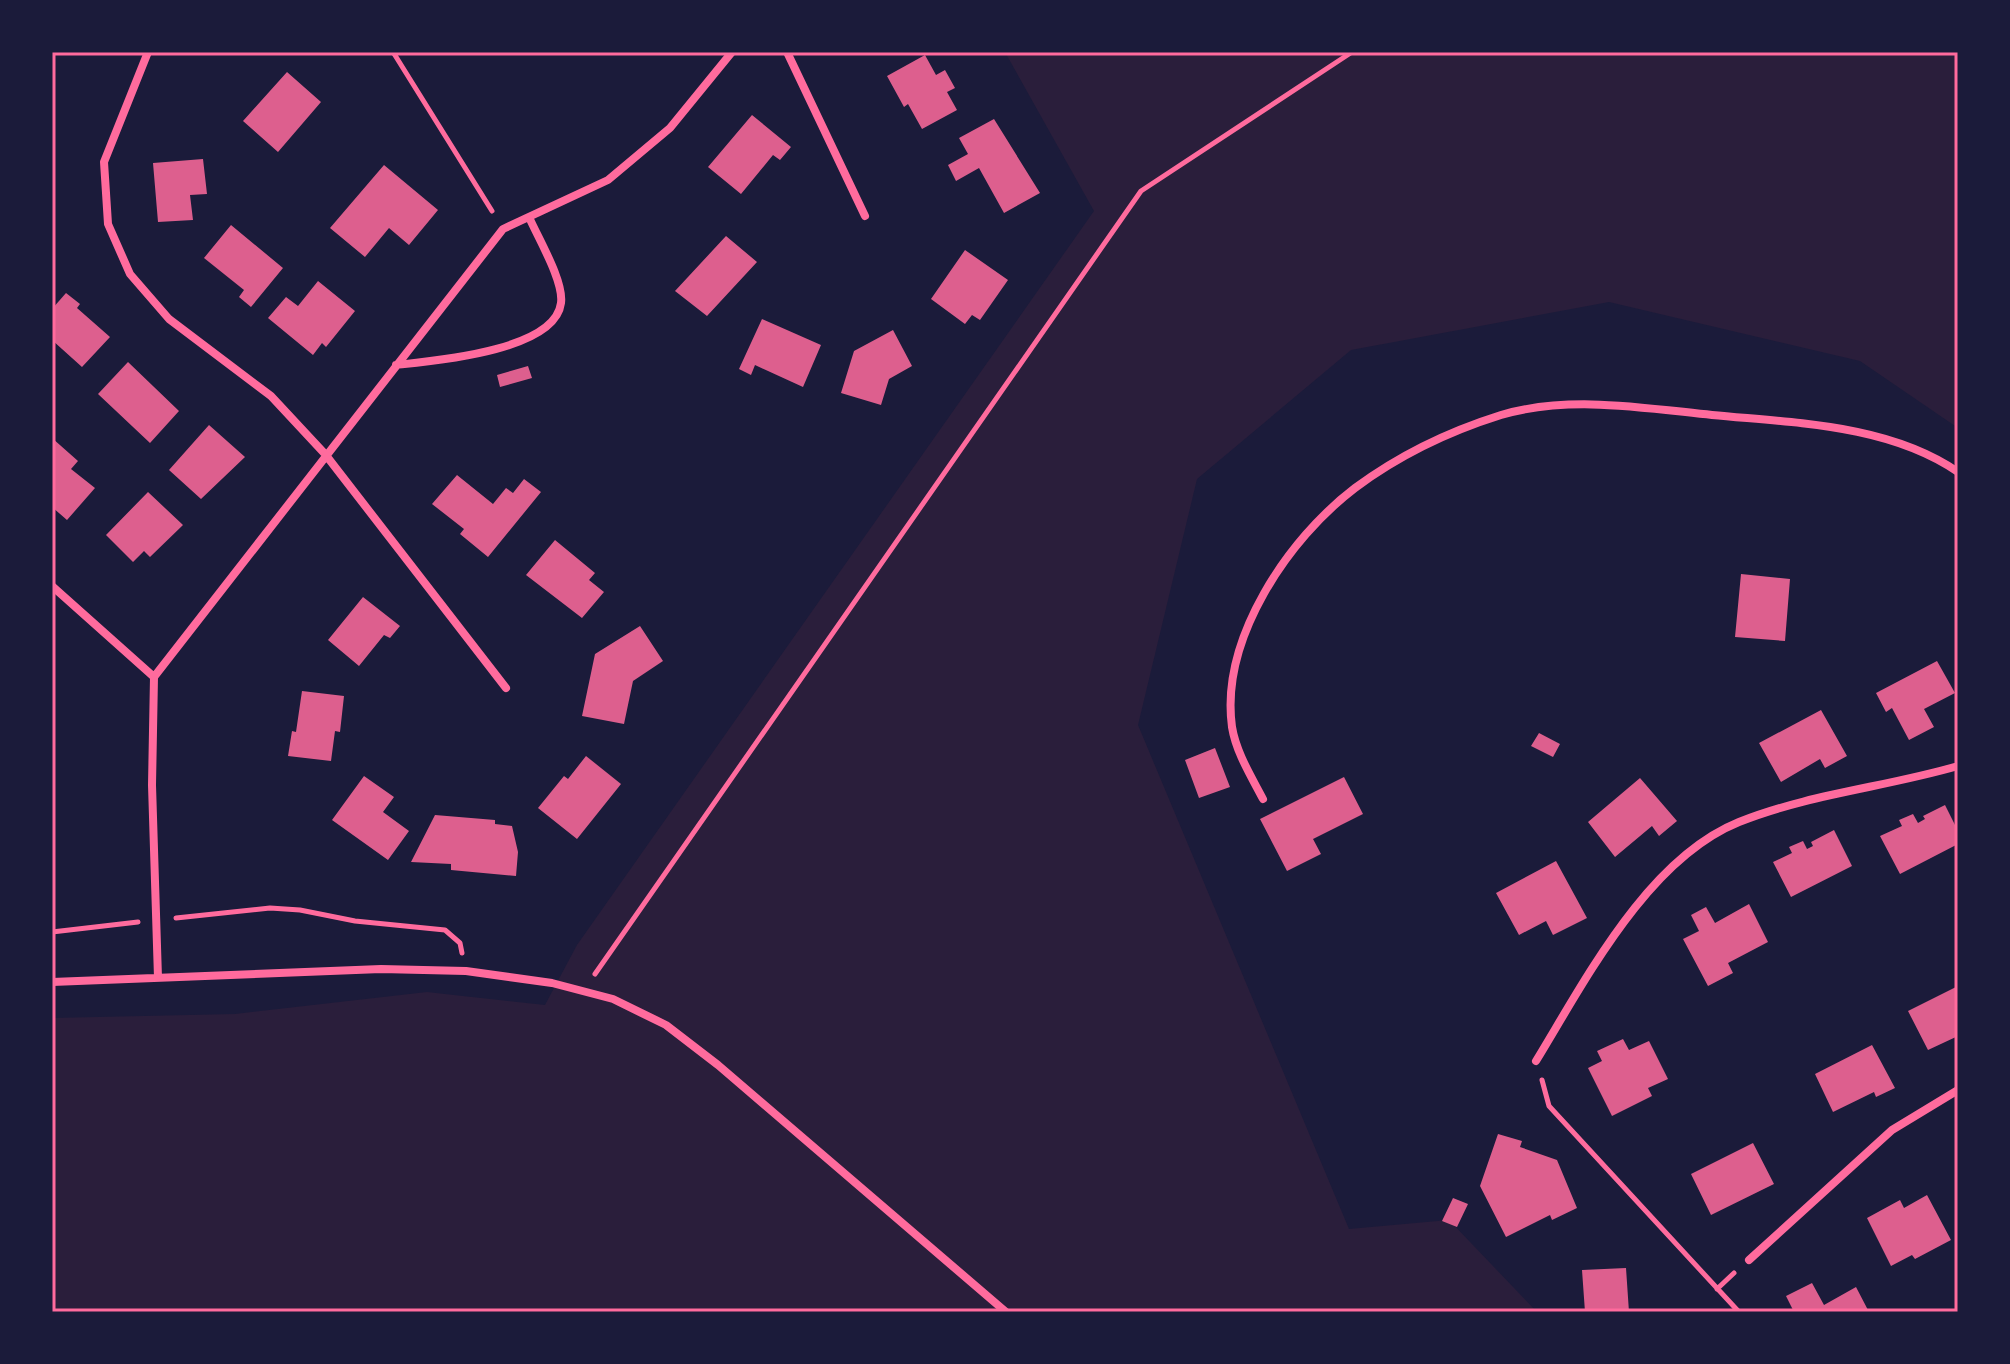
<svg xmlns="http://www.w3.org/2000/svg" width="2010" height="1364" font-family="Commissioner,sans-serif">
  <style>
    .green { fill: #2a1e3b }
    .building { fill: #dd5f8e }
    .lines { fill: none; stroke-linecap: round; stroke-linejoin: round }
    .path { stroke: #ff6b9d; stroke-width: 5 }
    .minor { stroke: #ff6b9d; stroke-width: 8 }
    .neatline { fill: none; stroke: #ff6b9d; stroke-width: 3 }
  </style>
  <rect width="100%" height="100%" fill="#1b1b3a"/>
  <!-- green -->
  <path class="green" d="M1005,52H1958V428L1860,361L1609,302L1351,350L1197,479L1138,725L1349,1229L1449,1220L1537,1312H52V1018L235,1014L427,992L545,1005L577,945L1094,211Z"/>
  <!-- building -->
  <path class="building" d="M925,55L936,75L945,70L955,88L947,92L957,110L922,129L908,104L904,107L887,76Z
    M287,72L321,102L278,152L243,121Z
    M752,115L791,147L780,160L773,155L741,194L708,167Z
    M994,119L1040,193L1004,213L979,168L956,181L948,165L968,154L959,138Z
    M203,159L207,194L190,195L193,220L158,222L153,163Z
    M384,165L438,210L409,245L389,228L365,257L330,228Z
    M231,225L283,268L251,307L239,297L244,290L204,258Z
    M726,236L757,262L707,316L675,291Z
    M965,250L1008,280L980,320L972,315L965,324L931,299Z
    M318,281L355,311L326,347L322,343L313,355L268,318L286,297L298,306Z
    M66,293L80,304L77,308L110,337L82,367L52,340V309Z
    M762,319L821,345L803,387L755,365L751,375L739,369Z
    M893,330L912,366L889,379L881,405L841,393L854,351Z
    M128,362L179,411L150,443L98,394Z
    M528,366L532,378L500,387L497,375Z
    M209,425L245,457L201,499L169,470Z
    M52,438L78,461L71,469L95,488L67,520L52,507Z
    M457,475L493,504L506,488L513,493L524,479L541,492L488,557L460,534L464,529L432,504Z
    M148,492L183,525L150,557L144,551L133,562L106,535Z
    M555,540L595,573L589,580L604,592L582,618L526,575Z
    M1741,574L1790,579L1785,641L1735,637Z
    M363,597L400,626L390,638L384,635L359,666L328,640Z
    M640,626L663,661L633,681L624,724L582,716L595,654Z
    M1937,661L1955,693L1924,709L1934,727L1909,740L1892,708L1886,712L1876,693Z
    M302,691L344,696L340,732L335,731L331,761L288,756L292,731L296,732Z
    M1821,710L1847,756L1825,768L1820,759L1781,782L1759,743Z
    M1539,733L1560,744L1553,757L1531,746Z
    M1215,748L1230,787L1199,798L1185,760Z
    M586,756L621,784L577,839L538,808L564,776L568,779Z
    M364,776L394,797L383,812L409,831L388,860L332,820Z
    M1344,777L1363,814L1313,839L1321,854L1287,871L1260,819Z
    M1640,778L1677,821L1659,836L1652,826L1615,857L1588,822Z
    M1945,805L1958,831V844L1900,874L1880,836L1902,826L1899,820L1913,814L1918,823L1925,819L1923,816Z
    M435,815L495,820V824L512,826L518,852L516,876L451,870V864L411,862Z
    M1834,830L1852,866L1791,897L1773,862L1792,853L1789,847L1803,841L1807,849L1813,846L1811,842Z
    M1556,861L1587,918L1553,935L1546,921L1519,935L1496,893Z
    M1749,904L1768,942L1728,963L1733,973L1708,986L1683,939L1699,931L1691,915L1706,907L1715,923Z
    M1958,986V1036L1928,1050L1908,1011Z
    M1623,1039L1629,1050L1649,1041L1668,1079L1648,1088L1652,1096L1612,1116L1588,1068L1602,1061L1597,1051Z
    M1872,1045L1895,1088L1876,1097L1874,1092L1833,1112L1815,1074Z
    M1498,1134L1522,1141L1520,1147L1557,1160L1577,1208L1552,1220L1550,1215L1506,1237L1480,1186Z
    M1753,1143L1774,1184L1711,1215L1691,1174Z
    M1927,1195L1951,1240L1915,1259L1912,1255L1891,1266L1867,1218L1900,1200L1904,1208Z
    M1453,1198L1468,1204L1457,1227L1442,1221Z
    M1626,1268L1629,1312H1585L1582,1270Z
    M1812,1283L1824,1305L1856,1287L1869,1312H1794L1786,1296Z"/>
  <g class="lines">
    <!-- path -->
    <path class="path" d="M393,52L492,211
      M176,918L270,908L300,910L355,921L445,930L460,943L462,953
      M52,932L138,922
      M595,974L1141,191L1352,52
      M1542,1080L1549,1106L1739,1312
      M1717,1289L1734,1273"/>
    <!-- minor -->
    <path class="minor" d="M148,52L104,162L108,224L130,274L169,319L271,396L325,454L506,688
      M787,52L865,216
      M396,365C434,361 555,351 561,303C564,281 538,238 529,217
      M52,586L154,677
      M1263,799C1251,776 1236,752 1232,727C1220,639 1288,539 1355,488C1398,456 1450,431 1501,415C1569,395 1644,408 1712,415C1794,423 1888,424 1958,472
      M158,978L152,785L154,677L503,229L608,180L670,128L732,52
      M52,982L381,969L466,971L552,983L613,999L666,1025L718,1065L1006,1312
      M1536,1061C1585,981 1647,859 1739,822C1809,794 1886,787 1958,766
      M1749,1260L1892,1130L1958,1090"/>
  </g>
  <!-- border -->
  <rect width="2010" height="1364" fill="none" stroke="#1b1b3a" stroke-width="108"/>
  <rect x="54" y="54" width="1902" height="1256" class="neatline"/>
</svg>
